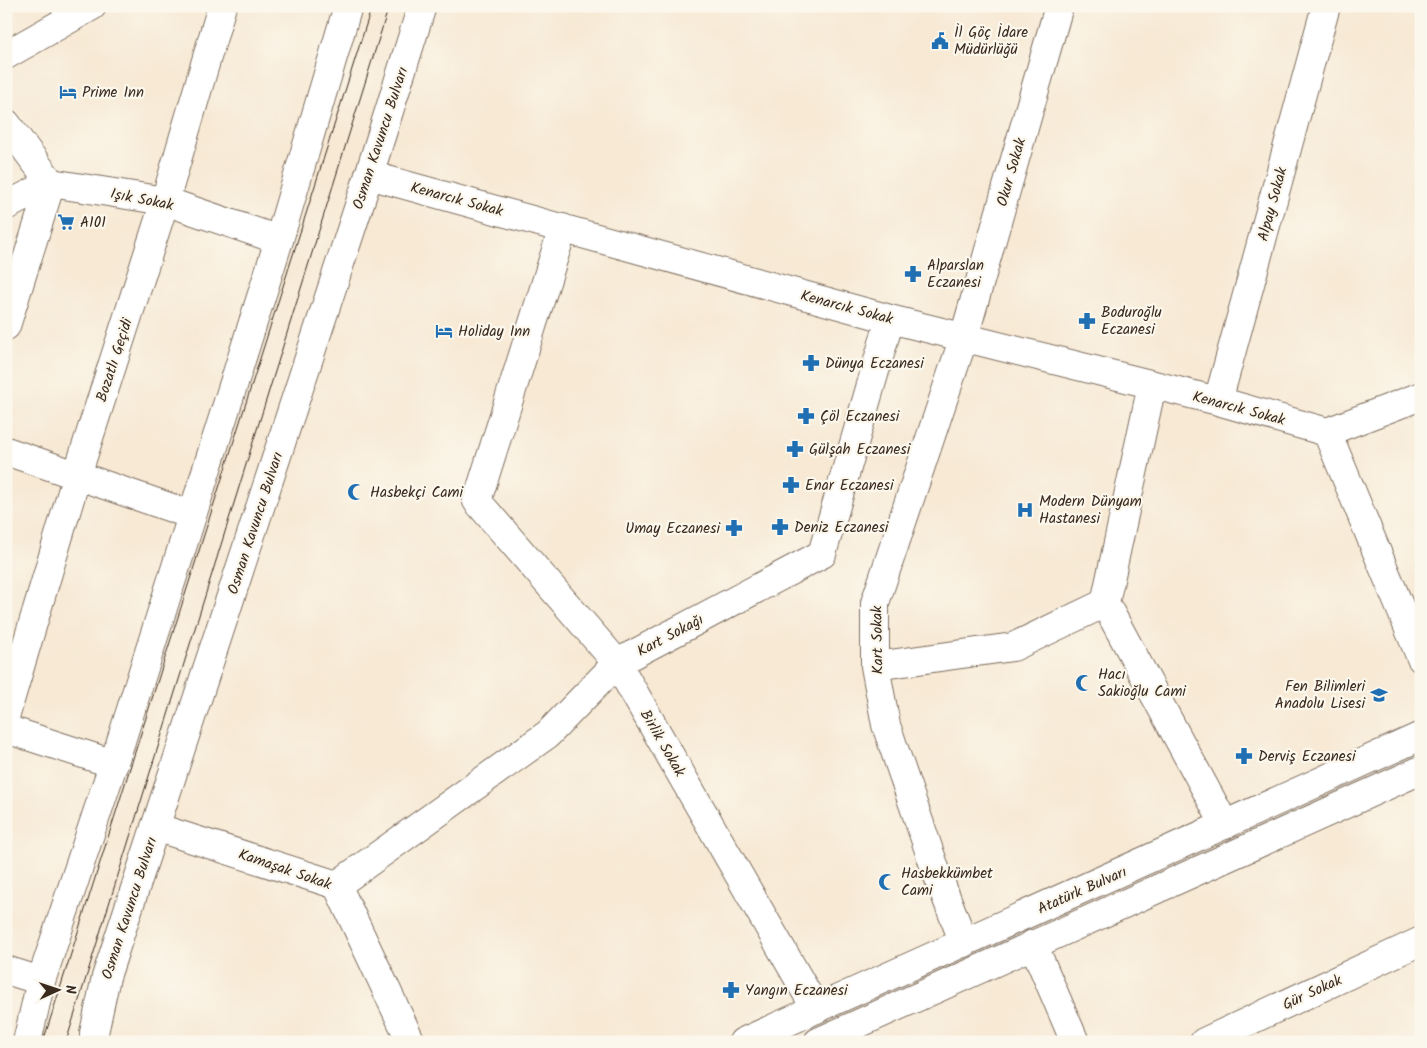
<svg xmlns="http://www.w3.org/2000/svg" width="1427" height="1048" font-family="Kalam,sans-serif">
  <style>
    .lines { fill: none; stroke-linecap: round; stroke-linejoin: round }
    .minor-casing { stroke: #7d6d5e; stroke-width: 30 }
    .major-casing { stroke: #7d6d5e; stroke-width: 30 }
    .highway-casing { stroke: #7d6d5e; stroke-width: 30 }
    .minor { stroke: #fff; stroke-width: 28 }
    .major { stroke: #fff; stroke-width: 28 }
    .highway { stroke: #fff; stroke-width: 28 }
    .tram { stroke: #3b2a1e; stroke-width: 1 }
    .labels { text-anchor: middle; stroke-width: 4.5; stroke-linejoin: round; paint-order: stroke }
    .poi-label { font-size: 15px; fill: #3b2a1e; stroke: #fbf7ec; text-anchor: start }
    .street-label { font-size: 15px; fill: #3b2a1e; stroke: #fbf7ec }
  </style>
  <rect width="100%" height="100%" fill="#fbf7ec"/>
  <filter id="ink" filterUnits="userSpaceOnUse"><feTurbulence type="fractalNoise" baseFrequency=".02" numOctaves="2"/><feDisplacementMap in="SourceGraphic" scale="10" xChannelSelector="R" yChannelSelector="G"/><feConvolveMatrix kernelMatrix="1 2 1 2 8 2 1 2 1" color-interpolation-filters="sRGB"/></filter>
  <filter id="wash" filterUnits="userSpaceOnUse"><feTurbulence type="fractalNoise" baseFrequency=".0096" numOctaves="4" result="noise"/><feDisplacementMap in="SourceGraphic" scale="20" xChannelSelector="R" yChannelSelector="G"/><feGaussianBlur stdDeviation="1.12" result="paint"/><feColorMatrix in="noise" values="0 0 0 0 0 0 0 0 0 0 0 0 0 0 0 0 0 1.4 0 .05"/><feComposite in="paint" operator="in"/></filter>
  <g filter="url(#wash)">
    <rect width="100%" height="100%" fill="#f7e9d4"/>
  </g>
  <g filter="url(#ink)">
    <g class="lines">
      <!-- minor casing -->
      <g class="minor-casing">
        <path id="minor" d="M6,55L92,6
          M6,123L51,183L6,326
          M369,175L890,319L1218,401L1327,432
          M6,206L51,183L165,201L279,240
          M563,228L477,501L617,663L816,1009
          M1218,401L1326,6
          M1327,432L1421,658
          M1327,432L1421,396
          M6,451L192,515
          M1105,603L1225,825
          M875,666L1013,647L1105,603L1152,385
          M6,714L77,475L165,201L222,6
          M6,729L114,764
          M155,827L337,885L411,1042
          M337,885L548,734L617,663L822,554L890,319
          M964,943L936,871L886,725L875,666V603L964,337L1059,6
          M1033,944L1075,1042
          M6,970L41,981
          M1204,1042L1421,941"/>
      </g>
      <!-- major casing -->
      <g class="major-casing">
        <path id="major" d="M743,1042L1421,736
          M818,1042L1421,770"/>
      </g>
      <!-- highway casing -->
      <g class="highway-casing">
        <path id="highway" d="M27,1042L41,981L121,741L279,240L348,6
          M94,1042V1033L106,977L369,175L422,6"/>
      </g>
      <!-- minor -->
      <use href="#minor" class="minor"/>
      <!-- major -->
      <use href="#major" class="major"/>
      <!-- highway -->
      <use href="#highway" class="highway"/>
      <!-- tram -->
      <path class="tram" d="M43,1042L372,6
        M66,1042L389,6"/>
    </g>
  </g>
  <!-- icons -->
  <defs>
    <g id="civic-bare" transform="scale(1.35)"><path d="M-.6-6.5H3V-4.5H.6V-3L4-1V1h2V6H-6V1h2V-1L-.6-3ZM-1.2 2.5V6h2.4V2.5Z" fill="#1f6fb2" stroke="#fbf7ec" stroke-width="2.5" paint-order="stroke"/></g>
    <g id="hotel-bare" transform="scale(1.35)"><path d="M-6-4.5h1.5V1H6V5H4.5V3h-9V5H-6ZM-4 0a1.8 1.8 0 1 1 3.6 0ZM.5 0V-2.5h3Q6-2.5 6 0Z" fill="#1f6fb2" stroke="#fbf7ec" stroke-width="2.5" paint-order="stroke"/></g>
    <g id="supermarket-bare" transform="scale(1.35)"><path d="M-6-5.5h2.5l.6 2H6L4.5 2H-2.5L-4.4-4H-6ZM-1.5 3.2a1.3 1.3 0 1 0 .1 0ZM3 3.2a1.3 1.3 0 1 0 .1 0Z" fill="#1f6fb2" stroke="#fbf7ec" stroke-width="2.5" paint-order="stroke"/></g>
    <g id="pharmacy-bare" transform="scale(1.35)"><path d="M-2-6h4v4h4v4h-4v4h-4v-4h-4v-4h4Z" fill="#1f6fb2" stroke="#fbf7ec" stroke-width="2.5" paint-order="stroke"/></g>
    <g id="mosque-bare" transform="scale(1.35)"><path d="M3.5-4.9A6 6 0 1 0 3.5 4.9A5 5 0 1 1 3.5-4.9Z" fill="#1f6fb2" stroke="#fbf7ec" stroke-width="2.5" paint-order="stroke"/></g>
    <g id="hospital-bare" transform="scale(1.35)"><path d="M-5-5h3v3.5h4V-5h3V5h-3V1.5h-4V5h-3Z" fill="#1f6fb2" stroke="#fbf7ec" stroke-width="2.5" paint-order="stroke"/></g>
    <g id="school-bare" transform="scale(1.35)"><path d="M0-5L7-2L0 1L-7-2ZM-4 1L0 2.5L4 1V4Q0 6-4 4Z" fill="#1f6fb2" stroke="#fbf7ec" stroke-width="2.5" paint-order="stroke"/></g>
  </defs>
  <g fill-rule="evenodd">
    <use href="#civic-bare" x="940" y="41"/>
    <use href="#hotel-bare" x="68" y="92"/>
    <use href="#supermarket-bare" x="66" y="222"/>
    <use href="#pharmacy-bare" x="913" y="274"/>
    <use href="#pharmacy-bare" x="1087" y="321"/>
    <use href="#hotel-bare" x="444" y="331"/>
    <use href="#pharmacy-bare" x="811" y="363"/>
    <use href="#pharmacy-bare" x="806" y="416"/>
    <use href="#pharmacy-bare" x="795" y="449"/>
    <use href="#pharmacy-bare" x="791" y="485"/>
    <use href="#mosque-bare" x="356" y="492"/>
    <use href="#hospital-bare" x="1025" y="510"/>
    <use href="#pharmacy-bare" x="780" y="527"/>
    <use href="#pharmacy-bare" x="734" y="528"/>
    <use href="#mosque-bare" x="1084" y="683"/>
    <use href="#school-bare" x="1379" y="695"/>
    <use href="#pharmacy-bare" x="1244" y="756"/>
    <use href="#mosque-bare" x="887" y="882"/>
    <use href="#pharmacy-bare" x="731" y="990"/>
  </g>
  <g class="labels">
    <!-- poi labels -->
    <g class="poi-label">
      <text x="954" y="37">İl Göç İdare<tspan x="954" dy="17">Müdürlüğü</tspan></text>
      <text x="82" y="97">Prime Inn</text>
      <text x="80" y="227">A101</text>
      <text x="927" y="270">Alparslan<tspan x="927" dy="17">Eczanesi</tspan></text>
      <text x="1101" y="317">Boduroğlu<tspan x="1101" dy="17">Eczanesi</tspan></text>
      <text x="458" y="336">Holiday Inn</text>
      <text x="825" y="368">Dünya Eczanesi</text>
      <text x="820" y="421">Çöl Eczanesi</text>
      <text x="809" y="454">Gülşah Eczanesi</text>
      <text x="805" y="490">Enar Eczanesi</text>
      <text x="370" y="497">Hasbekçi Cami</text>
      <text x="1039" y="506">Modern Dünyam<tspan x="1039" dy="17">Hastanesi</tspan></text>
      <text x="794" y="532">Deniz Eczanesi</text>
      <text x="720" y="533" text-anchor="end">Umay Eczanesi</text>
      <text x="1098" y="679">Hacı<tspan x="1098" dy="17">Sakioğlu Cami</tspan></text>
      <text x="1365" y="691" text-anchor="end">Fen Bilimleri<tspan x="1365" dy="17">Anadolu Lisesi</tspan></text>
      <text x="1258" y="761">Derviş Eczanesi</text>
      <text x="901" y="878">Hasbekkümbet<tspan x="901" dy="17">Cami</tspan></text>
      <text x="745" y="995">Yangın Eczanesi</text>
    </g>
    <!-- street labels -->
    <g class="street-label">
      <text transform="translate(380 138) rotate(-72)" y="5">Osman Kavuncu Bulvarı</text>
      <text transform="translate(1011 172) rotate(-74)" y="5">Okur Sokak</text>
      <text transform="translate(142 199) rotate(11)" y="5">Işık Sokak</text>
      <text transform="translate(457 199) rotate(15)" y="5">Kenarcık Sokak</text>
      <text transform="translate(1272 204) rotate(-75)" y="5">Alpay Sokak</text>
      <text transform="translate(847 307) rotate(15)" y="5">Kenarcık Sokak</text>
      <text transform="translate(114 360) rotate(-72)" y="5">Bozatlı Geçidi</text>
      <text transform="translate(1239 408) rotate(15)" y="5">Kenarcık Sokak</text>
      <text transform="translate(255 523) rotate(-72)" y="5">Osman Kavuncu Bulvarı</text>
      <text transform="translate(670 635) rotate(-28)" y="5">Kart Sokağı</text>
      <text transform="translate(877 640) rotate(-91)" y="5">Kart Sokak</text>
      <text transform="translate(663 743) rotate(60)" y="5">Birlik Sokak</text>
      <text transform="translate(285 869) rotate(19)" y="5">Kamaşak Sokak</text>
      <text transform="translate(1082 890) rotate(-24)" y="5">Atatürk Bulvarı</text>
      <text transform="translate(129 908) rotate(-72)" y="5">Osman Kavuncu Bulvarı</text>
      <text transform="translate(1312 992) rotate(-25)" y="5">Gür Sokak</text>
    </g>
  </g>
  <!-- margin -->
  <rect width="1427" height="1048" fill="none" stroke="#fbf7ec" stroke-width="25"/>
  <!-- north arrow -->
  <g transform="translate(58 990) rotate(87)" stroke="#fbf7ec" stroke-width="4" paint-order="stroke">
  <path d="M0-4L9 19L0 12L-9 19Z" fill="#3b2a1e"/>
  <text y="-8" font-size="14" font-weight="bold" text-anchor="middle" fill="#3b2a1e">N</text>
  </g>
</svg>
